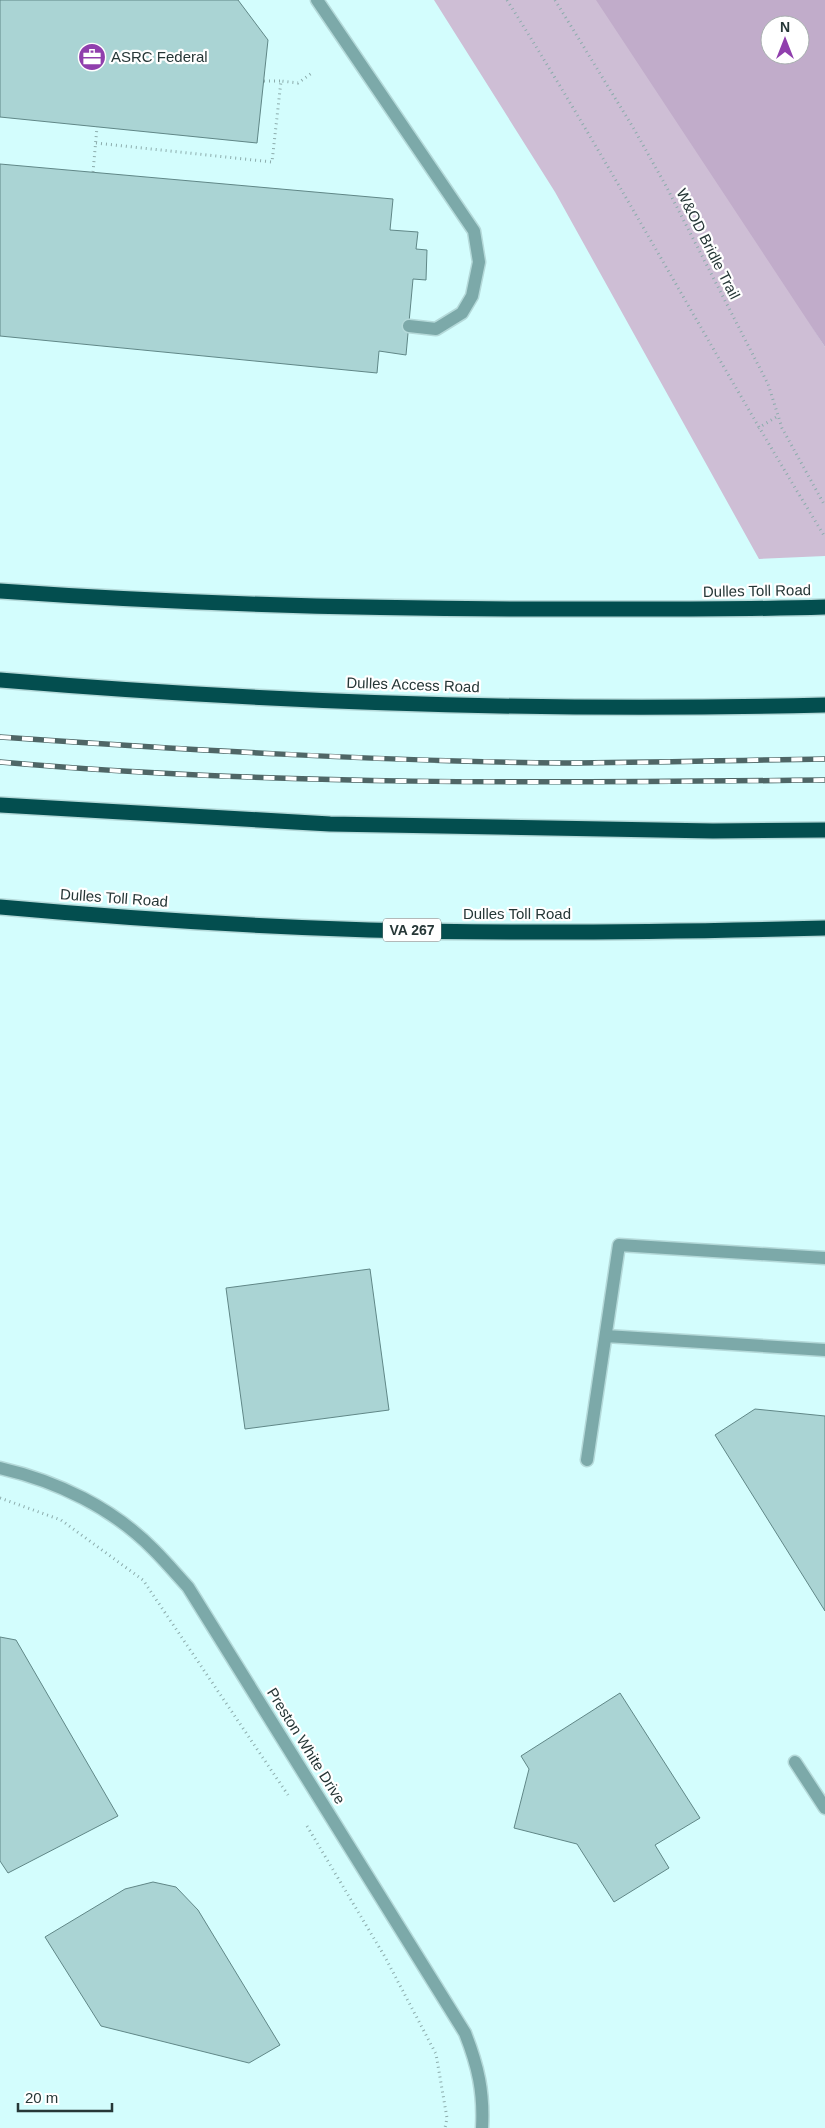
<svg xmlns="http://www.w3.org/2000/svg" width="825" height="2128" font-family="Arial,sans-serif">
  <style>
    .green { fill: #cebed5 }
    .forest { fill: #c1acca; fill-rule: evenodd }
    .building { fill: #aad4d4; stroke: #608787 }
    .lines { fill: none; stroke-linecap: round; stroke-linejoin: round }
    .lane-casing { stroke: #b4d9d9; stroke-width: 15 }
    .street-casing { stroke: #b4d9d9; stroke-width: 15 }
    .highway-casing { stroke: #b4d9d9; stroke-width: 18 }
    .path { stroke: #8cacac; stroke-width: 3; stroke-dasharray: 1 4; stroke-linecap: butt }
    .lane { stroke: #7ca9a9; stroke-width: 12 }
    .street { stroke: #7ca9a9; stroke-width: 12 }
    .highway { stroke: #034e4f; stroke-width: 15 }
    .rail-casing { stroke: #4f6666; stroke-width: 5.5 }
    .rail { stroke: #fff; stroke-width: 4; stroke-dasharray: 11; stroke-linecap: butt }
    .labels { text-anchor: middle; stroke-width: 4.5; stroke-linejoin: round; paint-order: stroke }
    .shield { fill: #fff; stroke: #677373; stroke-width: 1 }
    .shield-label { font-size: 14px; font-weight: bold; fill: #263737 }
    .poi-label { font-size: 15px; fill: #263737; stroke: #fff; text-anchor: start }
    .street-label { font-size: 15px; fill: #263737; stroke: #fff }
  </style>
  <rect width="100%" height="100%" fill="#d3fdfd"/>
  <!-- green -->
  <path class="green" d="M434,0H606L825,347V556L759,559L555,192Z"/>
  <!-- forest -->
  <path class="forest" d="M596,0H825V347ZM770,25H800V55H770Z"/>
  <!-- building -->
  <path class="building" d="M0,0H238L268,40L257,143L0,117Z
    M0,164L393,199L390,230L418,232L416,249L427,250L426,280L413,279L406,355L379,351L377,373L0,336Z
    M370,1269L389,1410L245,1429L226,1288Z
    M755,1409L825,1416V1611L715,1435Z
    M0,1637L16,1640L118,1816L8,1873L0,1861Z
    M620,1693L700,1818L655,1845L669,1868L614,1902L577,1844L514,1828L529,1769L521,1756Z
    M153,1882L176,1887L198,1910L280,2045L249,2063L101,2026L45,1937L125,1889Z"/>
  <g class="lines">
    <!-- lane casing -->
    <g class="lane-casing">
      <path id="lane" d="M317,0L474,231L479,262L472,296L462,313L436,329L409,326
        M606,1336L825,1350
        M587,1460L619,1245L825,1258
        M795,1762L825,1808"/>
    </g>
    <!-- street casing -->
    <g class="street-casing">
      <path id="street" d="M0,1468C57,1481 113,1508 154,1550C166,1562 177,1575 188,1587L465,2033C478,2066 484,2092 482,2128"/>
    </g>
    <!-- highway casing -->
    <g class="highway-casing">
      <path id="highway" d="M0,591C184,604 367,609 551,609C643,609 734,610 825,607
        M0,680C274,703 550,712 825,705
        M0,805L330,824L713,831L825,830
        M0,907C122,918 246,926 369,930C521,934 673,932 825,928"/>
    </g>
    <!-- path -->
    <path class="path" d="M507,0C618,176 716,360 825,537
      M555,0L634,129L666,186L768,384L782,428L825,506
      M264,81H281
      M96,143L272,162L281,81L298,83L312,73
      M93,172L97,127
      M758,428L778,416
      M0,1498L61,1520L143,1580L288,1795
      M307,1826L385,1957L436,2054L447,2118L445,2128"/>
    <!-- lane -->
    <use href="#lane" class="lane"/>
    <!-- street -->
    <use href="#street" class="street"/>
    <!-- highway -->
    <use href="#highway" class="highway"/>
    <!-- rail casing -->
    <g class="rail-casing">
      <path id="rail" d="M0,737C188,750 375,761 564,763C651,763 738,760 825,759
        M0,762C274,786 550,783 825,780"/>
    </g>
    <!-- rail -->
    <use href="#rail" class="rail"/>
  </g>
  <!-- icons -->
  <defs>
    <g id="office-disc" transform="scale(1.4375)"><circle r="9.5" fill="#903fad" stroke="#fff"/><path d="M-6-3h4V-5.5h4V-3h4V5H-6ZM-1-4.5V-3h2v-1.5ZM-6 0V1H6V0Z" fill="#fff"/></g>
  </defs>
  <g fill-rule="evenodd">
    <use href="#office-disc" x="92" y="57"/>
  </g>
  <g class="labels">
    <!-- shield labels -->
    <rect class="shield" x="383" y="918.5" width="58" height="23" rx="4"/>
    <g class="shield-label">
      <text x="412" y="935">VA 267</text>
    </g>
    <!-- poi labels -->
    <g class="poi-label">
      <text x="111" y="62">ASRC Federal</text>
    </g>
    <!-- street labels -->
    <g class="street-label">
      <text transform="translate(708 244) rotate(63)" y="5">W&amp;OD Bridle Trail</text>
      <text transform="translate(757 591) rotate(-1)" y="5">Dulles Toll Road</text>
      <text transform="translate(413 685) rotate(2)" y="5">Dulles Access Road</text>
      <text transform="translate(114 898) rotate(4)" y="5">Dulles Toll Road</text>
      <text x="517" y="919">Dulles Toll Road</text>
      <text transform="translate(306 1746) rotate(58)" y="5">Preston White Drive</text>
    </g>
  </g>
  <!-- north arrow -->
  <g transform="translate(785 40)"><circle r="24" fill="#ffffff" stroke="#a8afaf"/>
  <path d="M0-4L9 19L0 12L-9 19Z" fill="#903fad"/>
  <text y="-8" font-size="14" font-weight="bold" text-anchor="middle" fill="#263737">N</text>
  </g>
  <!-- scale -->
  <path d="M18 2103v8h94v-8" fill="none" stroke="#263737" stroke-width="2.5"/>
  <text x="25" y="2103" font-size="15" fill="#263737" stroke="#ffffff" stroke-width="4" paint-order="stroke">20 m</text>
</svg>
